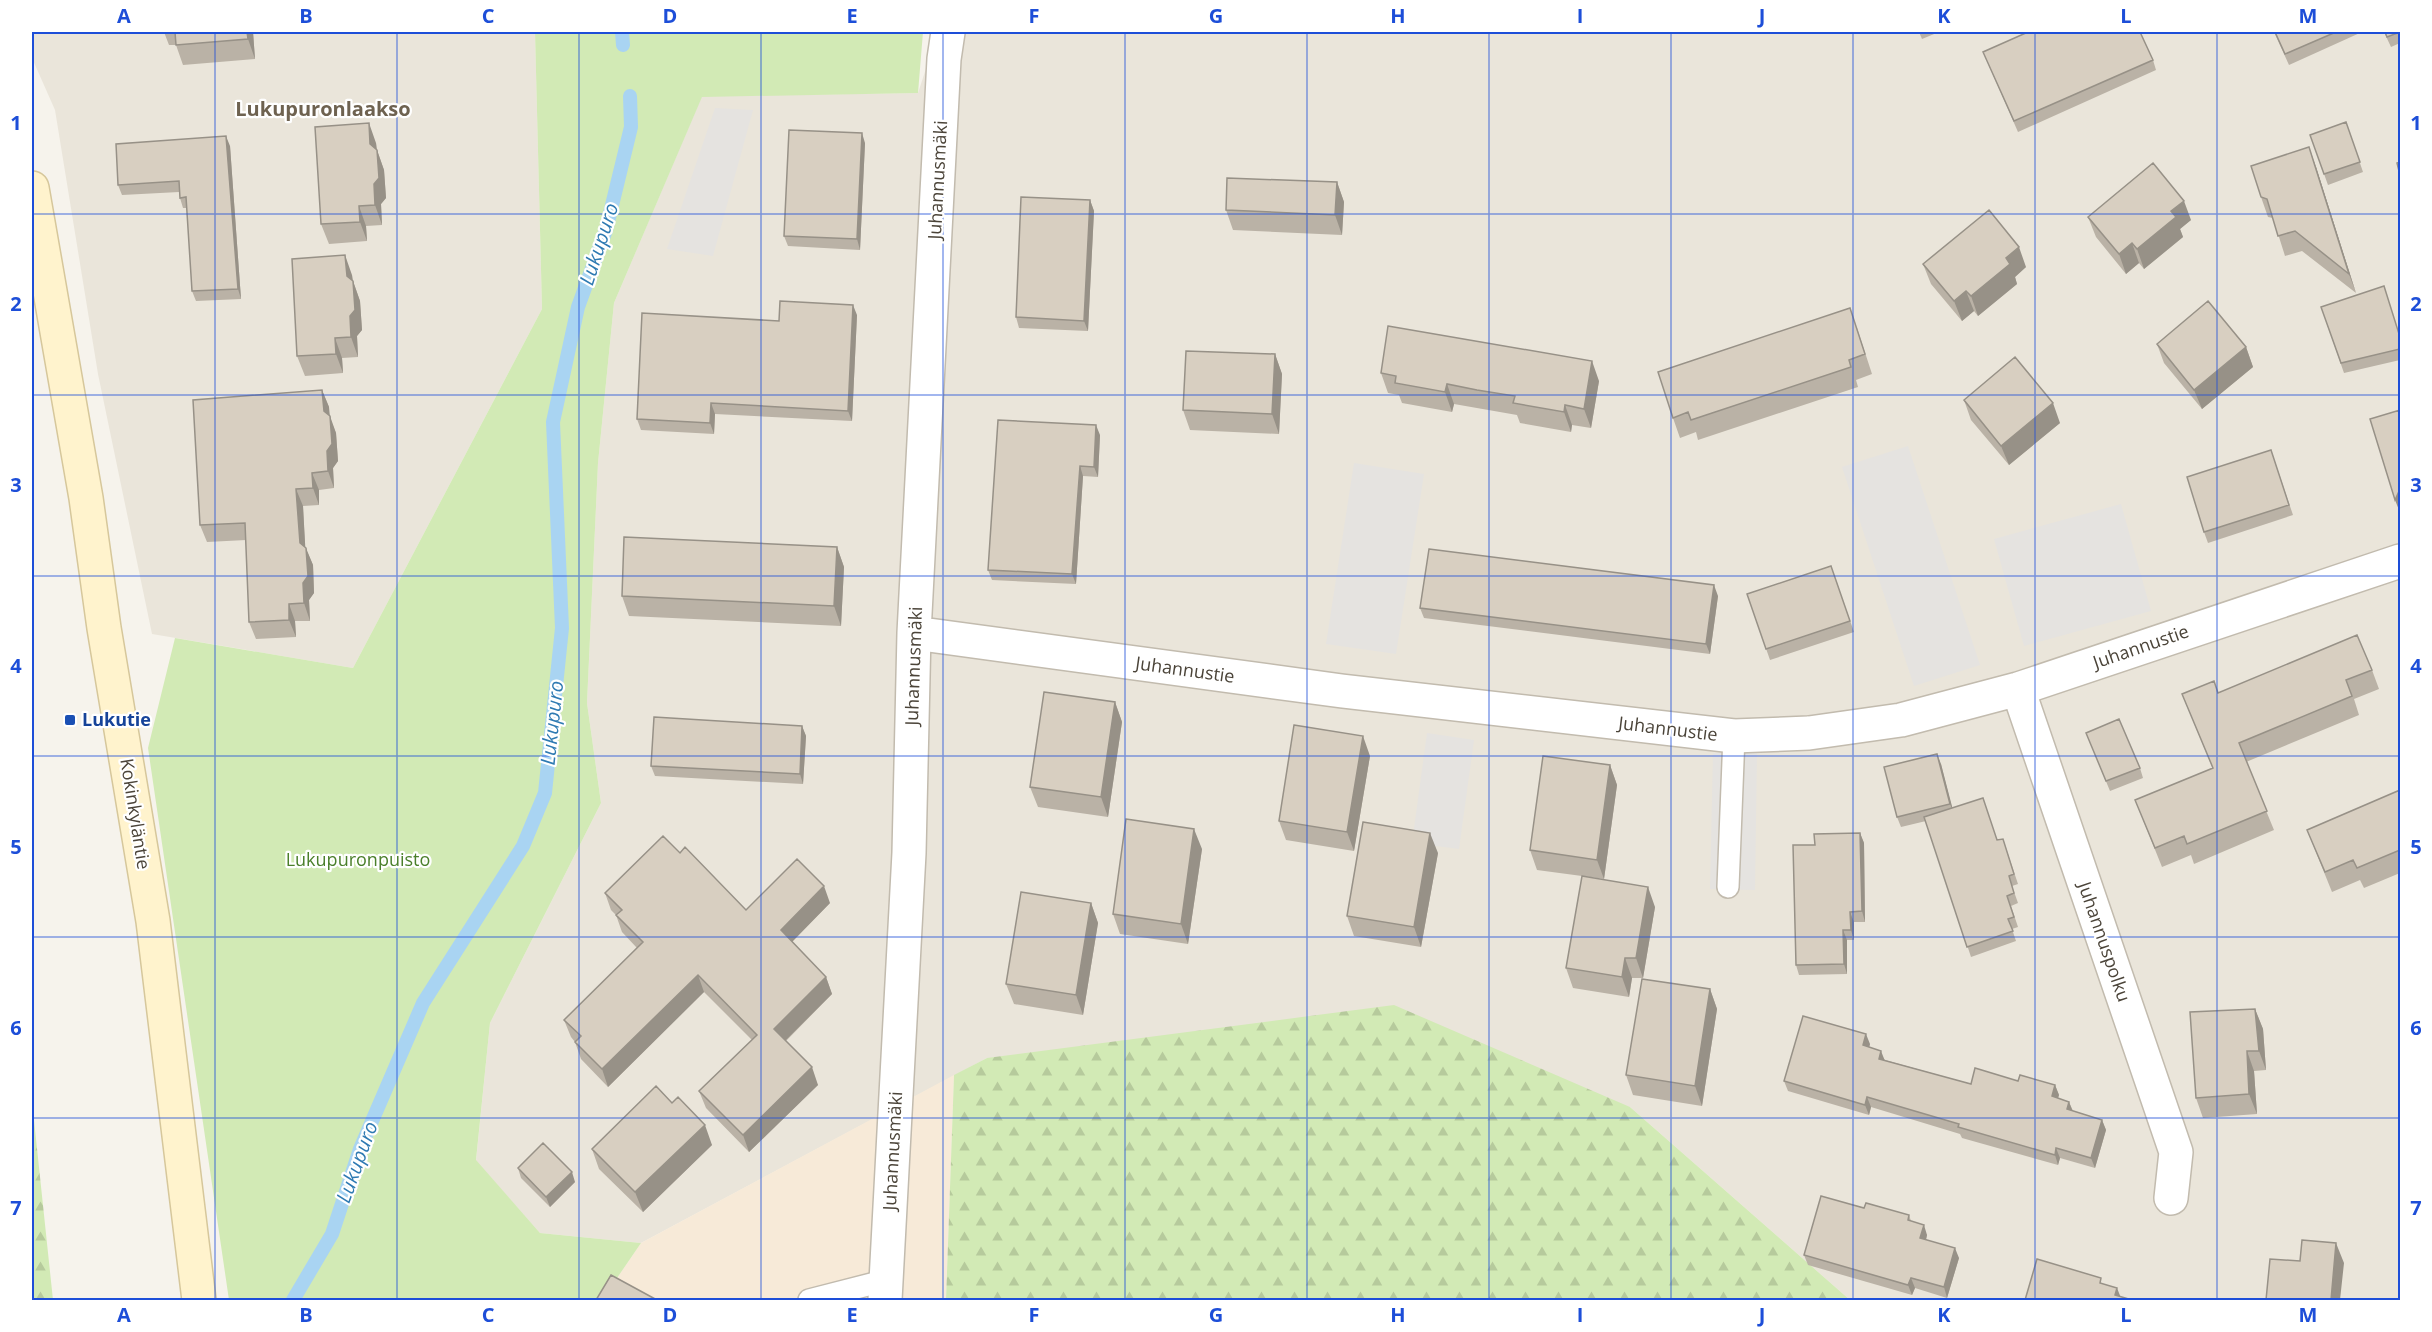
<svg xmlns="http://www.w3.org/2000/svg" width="2432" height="1332" font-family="'Open Sans',sans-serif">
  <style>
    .residential { fill: #eae5da }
    .commercial { fill: #f7ead8 }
    .forest { fill: url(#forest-firs) }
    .park { fill: #d2eab5 }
    .parking { fill: #e5e3e0 }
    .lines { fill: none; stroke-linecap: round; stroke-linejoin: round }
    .stream { stroke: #a9d4f2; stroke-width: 14 }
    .lane-casing { stroke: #c2bbae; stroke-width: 24 }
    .street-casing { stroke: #c2bbae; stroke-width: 36 }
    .secondary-casing { stroke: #d6c79b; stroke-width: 36 }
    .lane { stroke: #fff; stroke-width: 21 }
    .street { stroke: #fff; stroke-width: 33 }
    .secondary { stroke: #fff3cd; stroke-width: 33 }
    .wall { fill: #bab2a6 }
    .shaded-wall { fill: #979187 }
    .building { fill: #d8cfc1; stroke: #979187; stroke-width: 1.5 }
    .grid { fill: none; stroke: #1d4ed8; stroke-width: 1.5; stroke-opacity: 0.55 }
    .transit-dot { fill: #1a4fb4; stroke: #fff; stroke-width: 2 }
    .labels { text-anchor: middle; stroke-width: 4.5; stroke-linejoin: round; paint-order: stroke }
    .street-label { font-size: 18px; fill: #4b4439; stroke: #fff }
    .transit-label { font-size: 18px; font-weight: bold; fill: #164399; stroke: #fff; text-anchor: start }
    .park-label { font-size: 18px; fill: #4a7f2a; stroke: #fff }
    .neighbourhood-label { font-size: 20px; font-weight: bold; fill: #6e6250; stroke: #fff }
    .water-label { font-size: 20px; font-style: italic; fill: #2e7ab2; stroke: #fff }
    .neatline { fill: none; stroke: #1d4ed8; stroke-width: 2 }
    .grid-label { font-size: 20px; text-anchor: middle; font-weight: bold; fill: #1d4ed8 }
  </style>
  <defs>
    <pattern id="forest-firs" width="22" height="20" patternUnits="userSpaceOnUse" patternTransform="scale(1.5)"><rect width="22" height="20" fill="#d2eab5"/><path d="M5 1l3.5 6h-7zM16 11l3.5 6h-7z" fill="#b6ca9c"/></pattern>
  </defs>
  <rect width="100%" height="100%" fill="#f6f3ec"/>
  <!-- residential -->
  <path class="residential" d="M32,32H535L542,309L353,668L152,634L98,374L55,110L32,58Z
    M938,32H2400V1300H1850L1630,1107L987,1058L641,1243L540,1233L476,1161L490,1023L601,803L587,703L598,463L614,303L702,96L918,93Z"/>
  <!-- commercial -->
  <path class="commercial" d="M954,1075L946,1300H602L641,1243Z"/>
  <!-- forest -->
  <path class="forest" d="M1394,1005L1630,1107L1850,1300H946L954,1075L987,1058Z
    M32,1101L53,1300H32Z"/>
  <!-- park -->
  <path class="park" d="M535,32H923L918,93L702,97L614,303L598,463L587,703L601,803L490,1023L476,1160L540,1233L641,1243L602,1300H229L148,748L175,638L353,668L542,309Z"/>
  <!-- parking -->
  <path class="parking" d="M715,108L753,110L713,256L667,249Z
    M1908,446L1980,665L1914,686L1842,467Z
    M1354,463L1424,474L1396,654L1326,644Z
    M2121,504L2151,611L2024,646L1994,539Z
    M1427,733L1474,740L1459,849L1412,843Z
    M1713,753H1757L1755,890L1710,889Z"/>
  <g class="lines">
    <!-- stream -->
    <path class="stream" d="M622,32L623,45
      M293,1300L332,1234L360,1149L423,1003L523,846L545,793L562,628L553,422L578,307L606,230L631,127L630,96"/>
    <!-- lane casing -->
    <g class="lane-casing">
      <path id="lane" d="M1728,887L1734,736
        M809,1300L887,1280"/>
    </g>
    <!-- street casing -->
    <g class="street-casing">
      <path id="street" d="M914,633L1342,691L1734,736L1809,733L1901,720L2018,689L2400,561
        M2018,689L2176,1152L2171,1198
        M885,1300L909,853L914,633L944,59L948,32"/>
    </g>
    <!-- secondary casing -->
    <g class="secondary-casing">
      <path id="secondary" d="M32,188L86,498L104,628L153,921L199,1300"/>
    </g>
    <!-- lane -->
    <use href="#lane" class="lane"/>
    <!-- street -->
    <use href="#street" class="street"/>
    <!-- secondary -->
    <use href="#secondary" class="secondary"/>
  </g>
  <!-- wall -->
  <path class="wall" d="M164,32H253L255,59L183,65L176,45H169Z
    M1919,32H1939L1922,39Z
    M2274,32H2362L2289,65Z
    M2384,32H2400V43L2391,47Z
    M1983,52L2153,60L2156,70L2018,132Z
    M2346,122L2363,172L2328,185L2310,135Z
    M376,143L377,150L384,170L386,198L381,204L382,225L366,226L367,241L329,244L321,224Z
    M865,143L860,250L788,246L784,236Z
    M230,146L241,299L196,301L192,291L187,208H183L180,198L179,192L122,195L118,185Z
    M2316,167L2356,293L2302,251L2285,256L2273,218L2268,217L2261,197Z
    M1337,182L1344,202L1342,235L1233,230L1226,210Z
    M1090,200L1094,211L1088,331L1019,328L1016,317Z
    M2088,217L2191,220L2180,229L2183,237L2144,269L2139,263L2126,274L2096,237Z
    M1923,264L2026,267L2015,277L2017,284L1978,316L1974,311L1962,321L1931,284Z
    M352,275L353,281L360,301L362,330L357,336L358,357L342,358L343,373L305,376L297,356Z
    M2321,307L2400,336V360L2344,373Z
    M857,315L852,421L715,414L714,434L641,430L637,419L779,321Z
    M1857,328L1872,374L1856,380L1858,387L1698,440L1696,432L1680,438L1673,418Z
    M2157,344L2246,347L2253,367L2202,409L2164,363Z
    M1275,354L1282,374L1279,434L1190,430L1183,410Z
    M1381,373L1599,381L1591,428L1572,425L1571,432L1520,423L1517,415L1454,404L1452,412L1402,403L1399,395L1388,393Z
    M322,390L329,407V416L336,433L338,461L333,468L334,488L319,490V505L303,506L305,547L313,565L314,593L309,600L310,621H295L296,637L256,639L249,622L246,540L207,542L200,525Z
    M1964,400L2060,423L2009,465L1971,420Z
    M1100,435L1098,477L1083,476L1076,584L992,580L988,570Z
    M2271,450L2293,515L2208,543L2204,532Z
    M837,547L844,567L841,626L629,616L622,596Z
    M1831,566L1854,632L1770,660L1747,594Z
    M1718,596L1710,654L1424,618L1420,608Z
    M2372,670L2379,689L2354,699L2359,715L2246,762L2274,830L2194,864L2191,855L2162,867L2135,800L2213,769L2182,694L2218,693Z
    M1115,702L1122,722L1108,817L1038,807L1030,787Z
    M802,726L806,736L803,784L655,776L651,766Z
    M2086,733L2140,768L2143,778L2110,791Z
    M1370,756L1354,851L1286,840L1279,821Z
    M1941,764L1952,808L1997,840L2003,839L2018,884L2012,886L2018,903L2011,906L2018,927L2012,929L2016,941L1971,957L1926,821L1901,827L1897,817Z
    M1610,765L1617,785L1604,879L1583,876L1655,907L1643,978H1632L1629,997L1573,988L1566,968L1582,876L1537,870L1530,850Z
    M2400,790V873L2364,888L2360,880L2332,892L2307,830Z
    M1860,833L1864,843L1865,922H1854V940H1847V974L1799,975L1796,965L1815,845Z
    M1202,849L1188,944L1120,934L1113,914Z
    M680,853L746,910L830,903L792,942L826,977L832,994L786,1041L818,1085L749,1152L706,1108L699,1091L752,1040L704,992L608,1087L581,1059L575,1042L571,1037L564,1020L637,948L622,932L616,915L611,910L605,893Z
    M1438,853L1421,947L1354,936L1347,916Z
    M1091,903L1098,923L1083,1015L1014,1004L1006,984Z
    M1710,989L1717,1009L1702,1106L1633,1095L1626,1075Z
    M2255,1009L2263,1029L2266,1070L2254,1071L2257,1114L2203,1118L2196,1098Z
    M1870,1044L1869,1047L1885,1060L1971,1084L2018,1081L2055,1085L2059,1095L2058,1098L2069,1102L2073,1111L2102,1120L2106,1130L2095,1168L2060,1158L2058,1165L1962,1138L1960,1134L1871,1107L1869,1115L1788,1091L1784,1081Z
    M672,1103L712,1145L643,1212L599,1169L592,1149Z
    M518,1168L575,1182L550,1207L521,1178Z
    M1864,1208L1909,1215L1911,1221L1927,1235L1926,1240L1959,1258L1947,1298L1915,1288L1912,1295L1808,1265L1804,1255Z"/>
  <!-- shaded-wall -->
  <path class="shaded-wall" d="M247,32H253L255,59L248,39Z
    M369,123L376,143L378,164L370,144Z
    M862,133L865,143L860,250L857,239Z
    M226,136L230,146L241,299L238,289Z
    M2309,147L2316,167L2356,293L2349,274Z
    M377,150L384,170L386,198L381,204L382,225L375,205L374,184Z
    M1337,182L1344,202L1342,235L1335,215Z
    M1090,200L1094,211L1088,331L1084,321Z
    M2184,201L2191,220L2180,229L2183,237L2144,269L2137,249L2171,211Z
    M359,206L366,226L367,241L360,222Z
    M2132,243L2139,263L2126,274L2119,254Z
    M2019,247L2026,267L2015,277L2017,284L1978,316L1971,296L2006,258Z
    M345,255L352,275L354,296L347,276Z
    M353,281L360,301L362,330L357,336L358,357L351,337L350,316Z
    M1966,291L1974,311L1962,321L1954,301Z
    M853,305L857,315L852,421L848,411Z
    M335,338L342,358L343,373L336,354Z
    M2246,347L2253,367L2202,409L2194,390Z
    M1275,354L1282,374L1279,434L1272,414Z
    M1592,361L1599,381L1591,428L1584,409Z
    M1447,384L1454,404L1452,412L1445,392Z
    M322,390L329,407L331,428L324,411Z
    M711,403L715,414L714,434L710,423Z
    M2053,403L2060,423L2009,465L2001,446Z
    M1565,405L1572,425L1571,432L1564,412Z
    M330,416L336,433L338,461L333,468L334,488L328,471L327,451Z
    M1096,425L1100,435L1098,477L1094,467Z
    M1080,466L1083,476L1076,584L1072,574Z
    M312,473L319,490V505L313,488Z
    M296,489L303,506L306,560L300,543Z
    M2400,489V506L2399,510L2395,500Z
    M837,547L844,567L841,626L834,606Z
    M306,548L313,565L314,593L309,600L310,621L304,603L303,583Z
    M1714,585L1718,596L1710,654L1706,644Z
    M289,604L295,621L296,637L289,620Z
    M1115,702L1122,722L1108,817L1101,797Z
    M802,726L806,736L803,784L800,774Z
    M1363,736L1370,756L1354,851L1347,832Z
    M1937,754L1941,764L1954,814L1950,804Z
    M1610,765L1617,785L1604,879L1597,860Z
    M1194,829L1202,849L1188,944L1181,924Z
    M1430,833L1438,853L1421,947L1414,927Z
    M1860,833L1864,843L1865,922L1862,911Z
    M824,886L830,903L787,947L781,930Z
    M1648,887L1655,907L1643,978L1636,958Z
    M1091,903L1098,923L1083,1015L1076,995Z
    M1850,912L1854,922V940L1851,930Z
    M1843,930L1847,940V974L1844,964Z
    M1625,958L1632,978L1629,997L1622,977Z
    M698,975L704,992L608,1087L602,1069Z
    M826,977L832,994L780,1046L774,1029Z
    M1710,989L1717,1009L1702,1106L1695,1086Z
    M2255,1009L2263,1029L2266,1070L2259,1051Z
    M1866,1034L1870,1044L1867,1055L1863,1045Z
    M1881,1051L1885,1061L1879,1059Z
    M2247,1051L2254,1071L2257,1114L2249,1094Z
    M812,1067L818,1085L749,1152L743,1135Z
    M2055,1085L2059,1095L2055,1107L2052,1096Z
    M1867,1097L1871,1107L1869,1115L1865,1105Z
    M2069,1102L2073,1112L2067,1109Z
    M2102,1120L2106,1130L2095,1168L2091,1158Z
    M705,1125L712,1145L643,1212L635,1192Z
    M2056,1148L2060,1158L2058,1165L2055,1155Z
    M572,1172L575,1182L550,1207L546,1197Z
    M1924,1225L1927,1235L1924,1248L1920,1238Z
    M2336,1243L2344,1263L2340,1300H2331Z
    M1955,1248L1959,1258L1947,1298L1944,1287Z
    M1911,1278L1915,1288L1912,1295L1908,1285Z
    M2117,1288L2121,1298L2115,1295Z"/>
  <!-- building -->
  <path class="building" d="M175,32H247L248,39L176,45Z
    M2028,32H2140L2153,60L2014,121L1983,52Z
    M2275,32H2336L2285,54Z
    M2385,32H2400L2387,37Z
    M2346,122L2360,162L2324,174L2310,135Z
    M369,123L370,144L377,150L379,178L374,184L375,205L359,206L360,222L321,224L315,127Z
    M789,130L862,133L857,239L784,236Z
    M226,136L238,289L192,291L186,197L180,198L179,181L118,185L116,144Z
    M2309,147L2349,274L2295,231L2278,236L2267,199L2261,197L2251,166Z
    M2400,162V175L2397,163Z
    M2153,163L2184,201L2171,211L2176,217L2137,249L2132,243L2119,254L2088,217Z
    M1227,178L1337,182L1335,215L1226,210Z
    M1021,197L1090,200L1084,321L1016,317Z
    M1989,210L2019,247L2006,258L2010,264L1971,296L1966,291L1954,301L1923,264Z
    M345,255L347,276L353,281L355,310L350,316L351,337L335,338L336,354L297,356L292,259Z
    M2384,286L2400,337V349L2341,363L2321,307Z
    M780,301L853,305L848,411L711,403L710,423L637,419L642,313L779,321Z
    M2208,301L2246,347L2194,390L2157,344Z
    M1850,308L1865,354L1849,360L1851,367L1691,420L1688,412L1673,418L1658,372Z
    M1388,326L1592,361L1584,409L1565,405L1564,412L1513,403L1515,396L1477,390L1447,384L1445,392L1395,383L1396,376L1381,373Z
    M1186,351L1275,354L1272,414L1183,410Z
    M2015,357L2053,403L2001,446L1964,400Z
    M322,390L324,411L330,416L332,444L327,451L328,471L312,473L313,488L296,489L300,543L306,548L308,576L303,583L304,603L289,604V620L249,622L245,523L200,525L193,400Z
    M2400,410V489L2395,500L2370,419Z
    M998,420L1096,425L1094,467L1080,466L1072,574L988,570Z
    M2271,450L2289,505L2204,532L2187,477Z
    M624,537L837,547L834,606L622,596Z
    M1429,549L1714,585L1706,644L1420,608Z
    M1831,566L1850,621L1766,649L1747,594Z
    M2357,635L2372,670L2346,680L2352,696L2239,743L2267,811L2187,844L2184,836L2155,848L2135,800L2213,768L2182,694L2214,681L2218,693Z
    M1044,692L1115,702L1101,797L1030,787Z
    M654,717L802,726L800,774L651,766Z
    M2119,719L2140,768L2106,781L2086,733Z
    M1294,725L1363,736L1347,832L1279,821Z
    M1937,754L1950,804L1897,817L1884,767Z
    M1543,756L1610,765L1597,860L1530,850Z
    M2400,790V850L2357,868L2353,860L2325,872L2307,830Z
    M1983,798L1997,840L2003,839L2014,874L2009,876L2014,893L2007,896L2014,917L2008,919L2013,931L1967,947L1924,817Z
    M1126,819L1194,829L1181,924L1113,914Z
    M1363,822L1430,833L1414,927L1347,916Z
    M1860,833L1862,911L1850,912L1851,930H1843L1844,964L1796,965L1793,845H1815L1814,834Z
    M663,836L680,853L685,847L746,910L797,859L824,886L781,930L826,977L774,1029L812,1067L743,1135L699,1091L757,1035L698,975L602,1069L575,1042L581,1036L564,1020L643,942L616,915L622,910L605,893Z
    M1582,876L1648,887L1636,958H1625L1622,977L1566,968Z
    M1021,892L1091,903L1076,995L1006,984Z
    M1642,979L1710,989L1695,1086L1626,1075Z
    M2255,1009L2259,1051H2247L2249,1094L2196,1098L2190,1012Z
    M1803,1016L1866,1034L1863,1045L1881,1051L1879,1059L1971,1084L1975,1068L2018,1081L2020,1075L2055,1085L2052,1096L2069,1102L2067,1109L2102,1120L2091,1158L2056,1148L2055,1155L1958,1127L1959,1124L1867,1097L1865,1105L1784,1081Z
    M656,1086L672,1103L678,1097L705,1125L635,1192L592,1149Z
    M543,1143L572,1172L546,1197L518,1168Z
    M1821,1196L1864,1208L1866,1203L1909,1215L1908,1220L1924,1225L1920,1238L1955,1248L1944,1287L1911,1278L1908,1285L1804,1255Z
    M2302,1240L2336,1243L2331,1300H2266L2270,1259L2300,1261Z
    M2037,1259L2101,1278L2100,1283L2117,1288L2115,1295L2132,1300H2025Z
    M611,1275L657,1300H596Z"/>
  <!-- grid -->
  <path class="grid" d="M215,32V1300M397,32V1300M579,32V1300M761,32V1300M943,32V1300M1125,32V1300M1307,32V1300M1489,32V1300M1671,32V1300M1853,32V1300M2035,32V1300M2217,32V1300M32,214H2400M32,395H2400M32,576H2400M32,756H2400M32,937H2400M32,1118H2400"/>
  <!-- markers -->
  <rect class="transit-dot" x="64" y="714" width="12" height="12" rx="3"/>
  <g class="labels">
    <!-- street labels -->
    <g class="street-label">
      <text transform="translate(938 180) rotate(-87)" y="6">Juhannusmäki</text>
      <text transform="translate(2141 647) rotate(-19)" y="6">Juhannustie</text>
      <text transform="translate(914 666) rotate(-88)" y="6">Juhannusmäki</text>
      <text transform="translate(1185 670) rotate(8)" y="6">Juhannustie</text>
      <text transform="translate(1668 729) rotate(7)" y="6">Juhannustie</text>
      <text transform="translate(135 814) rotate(81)" y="6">Kokinkyläntie</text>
      <text transform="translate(2104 942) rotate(71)" y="6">Juhannuspolku</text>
      <text transform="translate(893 1151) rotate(-87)" y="6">Juhannusmäki</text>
    </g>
    <!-- transit labels -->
    <g class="transit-label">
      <text x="82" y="726">Lukutie</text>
    </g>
    <!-- park labels -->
    <g class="park-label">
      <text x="358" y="866">Lukupuronpuisto</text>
    </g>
    <!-- neighbourhood labels -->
    <g class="neighbourhood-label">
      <text x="323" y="116">Lukupuronlaakso</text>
    </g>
    <!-- water labels -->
    <g class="water-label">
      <text transform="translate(599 244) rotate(-72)" y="7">Lukupuro</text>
      <text transform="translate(552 723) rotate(-84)" y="7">Lukupuro</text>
      <text transform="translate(357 1162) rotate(-70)" y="7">Lukupuro</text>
    </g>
  </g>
  <!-- border -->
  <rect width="2432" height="1332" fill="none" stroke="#ffffff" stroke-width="66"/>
  <rect x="33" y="33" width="2366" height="1266" class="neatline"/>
  <g class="grid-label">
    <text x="124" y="23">A</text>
    <text x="306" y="23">B</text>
    <text x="488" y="23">C</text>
    <text x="670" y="23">D</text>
    <text x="852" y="23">E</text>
    <text x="1034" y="23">F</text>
    <text x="1216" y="23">G</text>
    <text x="1398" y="23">H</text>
    <text x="1580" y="23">I</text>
    <text x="1762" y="23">J</text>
    <text x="1944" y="23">K</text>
    <text x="2126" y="23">L</text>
    <text x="2308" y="23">M</text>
    <text x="16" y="130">1</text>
    <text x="2416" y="130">1</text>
    <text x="16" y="311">2</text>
    <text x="2416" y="311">2</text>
    <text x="16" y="492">3</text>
    <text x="2416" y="492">3</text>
    <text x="16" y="673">4</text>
    <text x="2416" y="673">4</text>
    <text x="16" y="854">5</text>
    <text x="2416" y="854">5</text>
    <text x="16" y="1035">6</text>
    <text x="2416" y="1035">6</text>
    <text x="16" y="1215">7</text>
    <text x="2416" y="1215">7</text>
    <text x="124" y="1322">A</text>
    <text x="306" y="1322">B</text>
    <text x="488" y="1322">C</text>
    <text x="670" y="1322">D</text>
    <text x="852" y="1322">E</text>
    <text x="1034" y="1322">F</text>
    <text x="1216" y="1322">G</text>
    <text x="1398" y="1322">H</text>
    <text x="1580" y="1322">I</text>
    <text x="1762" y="1322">J</text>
    <text x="1944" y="1322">K</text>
    <text x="2126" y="1322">L</text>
    <text x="2308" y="1322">M</text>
  </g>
</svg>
